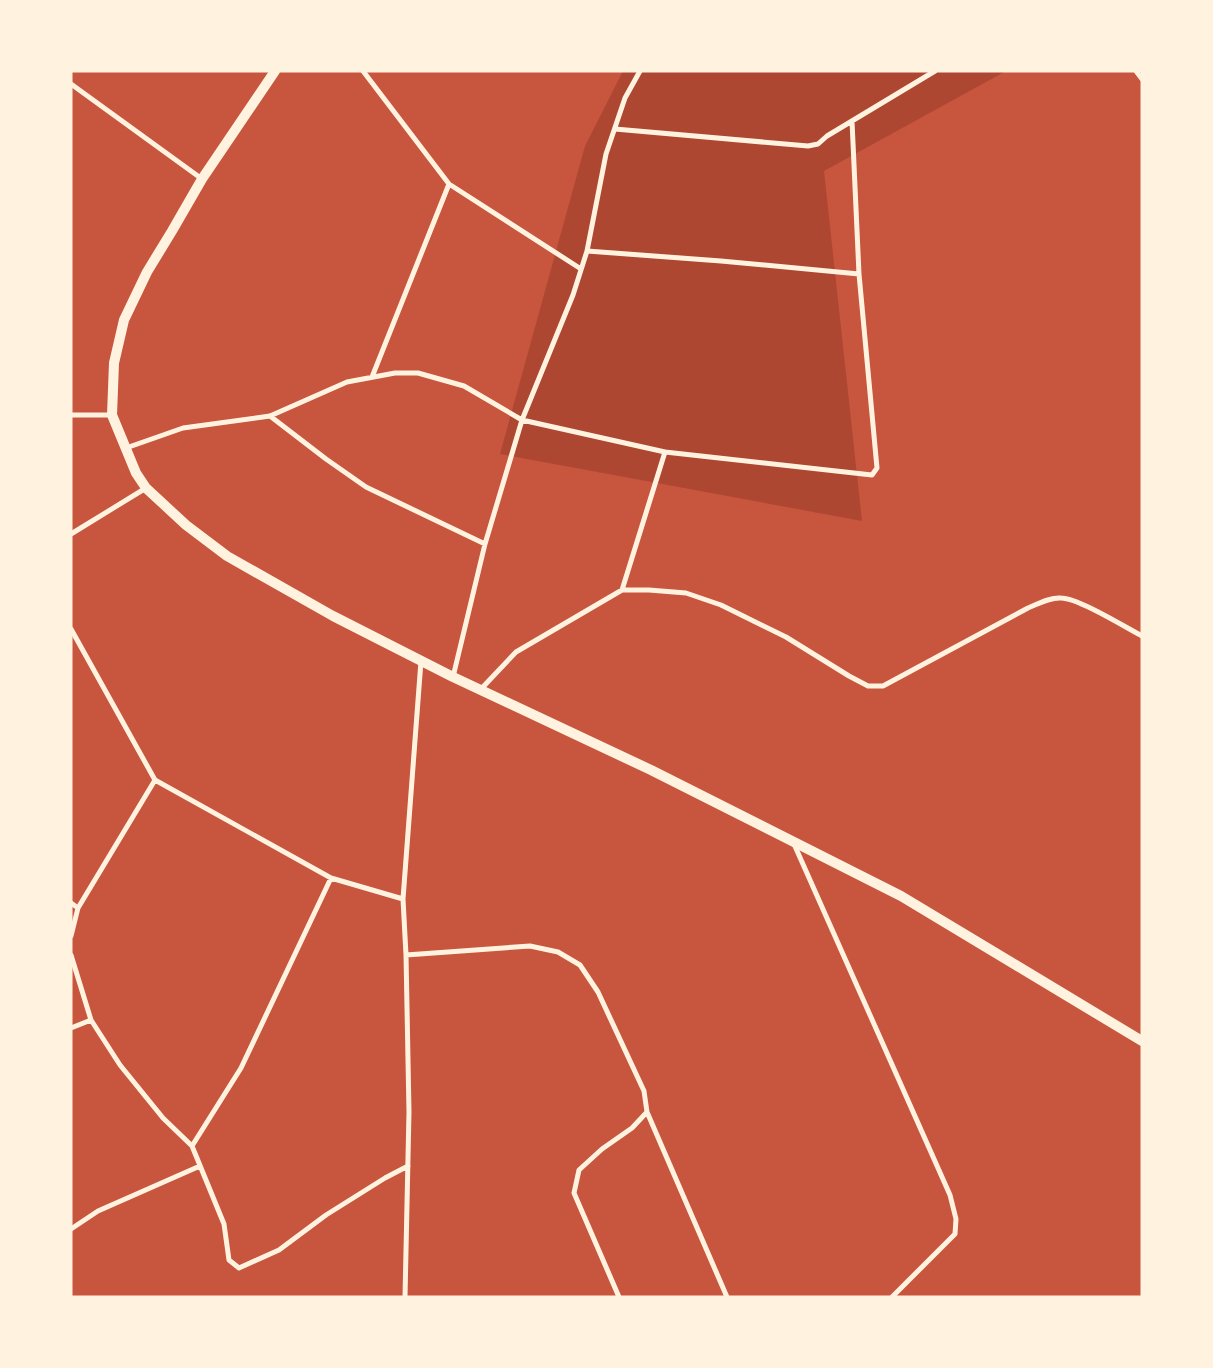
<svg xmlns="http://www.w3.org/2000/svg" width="1213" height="1368" font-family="Karla,sans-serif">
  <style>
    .green { fill: #ae4732 }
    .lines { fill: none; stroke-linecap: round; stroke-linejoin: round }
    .minor { stroke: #fff3e0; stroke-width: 5 }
    .secondary { stroke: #fff3e0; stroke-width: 10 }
  </style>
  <rect width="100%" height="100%" fill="#c8553d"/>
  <!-- green -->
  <path class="green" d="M623,71H1006L824,171L862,521L500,454L585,146Z"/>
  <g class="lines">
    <!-- minor -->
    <path class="minor" d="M363,71L449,184L581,269
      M640,71L625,98L606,154L587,251L573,295L522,420L665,452L872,475L877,468L859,274
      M1136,71L1142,79
      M71,84L202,179
      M615,129L808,146L818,144L827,136L935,71
      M587,251L721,261L859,274L852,121
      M372,377L449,184
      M71,415H112
      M270,416L326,459L366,487L485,544
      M126,448L183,428L270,416L347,382L395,373H418L464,386L522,420L485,544L453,677
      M71,534L146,488
      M622,590L665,452
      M71,629L155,780L331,878L403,899
      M481,689L516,652L622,590H649L686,593L721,605L786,637L849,676L868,686H883L1028,608C1038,604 1050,597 1061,598C1078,598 1125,627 1142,636
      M794,844L950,1195L956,1219L955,1234L892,1297
      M71,903L78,908
      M71,936L78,908L155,780
      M71,955L91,1020L120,1065L163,1118L192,1146L224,1224L229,1260L239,1268L279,1250L326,1215L385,1178L408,1166
      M406,955L530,946L558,952L580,965L598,992L644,1091L647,1112L632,1128L602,1149L579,1170L574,1193L619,1297
      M71,1028L91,1020
      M647,1112L727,1297
      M192,1146L241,1068L331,878
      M71,1229L98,1211L200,1166
      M405,1297L409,1112L406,955L403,899L421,661"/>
    <!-- secondary -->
    <path class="secondary" d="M275,71L202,179L172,231L147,272L124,320L114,363L112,415L136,473L146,488L186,525L227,556L333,616L453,677L651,770L901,896L1142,1041"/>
  </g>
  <!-- border -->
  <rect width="1213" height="1368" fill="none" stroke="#fff3e0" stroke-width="145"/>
</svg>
